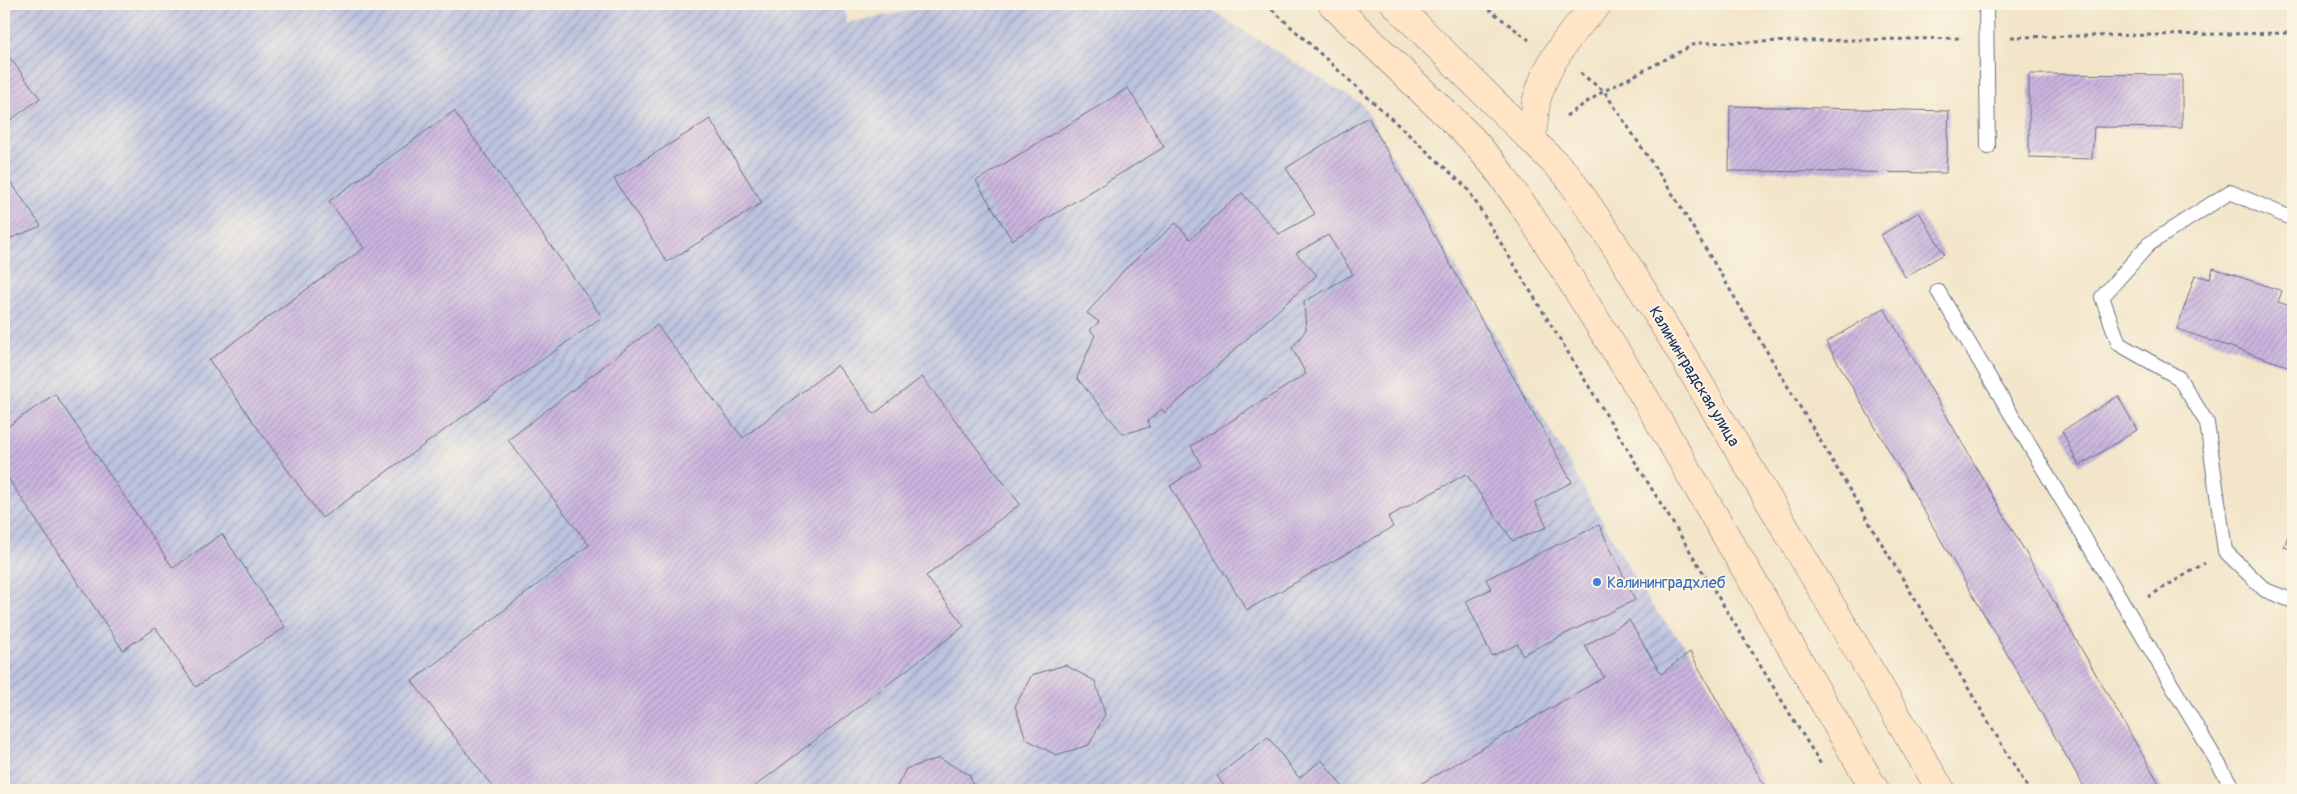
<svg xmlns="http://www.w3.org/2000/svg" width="2297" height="794" font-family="Pangolin,sans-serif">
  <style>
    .industrial { fill: url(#industrial-furrows) }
    .building { fill: url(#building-hatch) }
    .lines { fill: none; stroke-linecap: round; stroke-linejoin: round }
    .lane-casing { stroke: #666f83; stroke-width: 16 }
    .secondary-casing { stroke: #666f83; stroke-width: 29 }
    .path { stroke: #666f83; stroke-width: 3; stroke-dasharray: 4 4; stroke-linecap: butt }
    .lane { stroke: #fff; stroke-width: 14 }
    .secondary { stroke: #ffe4c6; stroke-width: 28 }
    .shop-dot { fill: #3f7fe0; stroke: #fcf5e5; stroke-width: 2 }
    .labels { text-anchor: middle; stroke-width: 4; stroke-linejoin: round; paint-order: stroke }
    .street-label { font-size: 16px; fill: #1b2f5e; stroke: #fcf5e5 }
    .shop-label { font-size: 16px; fill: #366cbe; stroke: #fcf5e5; text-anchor: start }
  </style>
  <defs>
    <pattern id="industrial-furrows" width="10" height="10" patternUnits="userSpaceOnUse" patternTransform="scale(1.25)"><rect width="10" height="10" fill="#bdc3de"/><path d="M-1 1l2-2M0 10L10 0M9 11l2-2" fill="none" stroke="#999fb7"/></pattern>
    <pattern id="building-hatch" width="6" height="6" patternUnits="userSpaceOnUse" patternTransform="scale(1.25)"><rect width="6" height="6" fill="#cbb6df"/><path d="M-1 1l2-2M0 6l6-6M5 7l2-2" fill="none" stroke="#a494b8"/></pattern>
  </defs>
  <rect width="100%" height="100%" fill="#fcf5e5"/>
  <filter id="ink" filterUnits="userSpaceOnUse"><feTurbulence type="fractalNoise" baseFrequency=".02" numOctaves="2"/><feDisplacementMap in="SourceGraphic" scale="10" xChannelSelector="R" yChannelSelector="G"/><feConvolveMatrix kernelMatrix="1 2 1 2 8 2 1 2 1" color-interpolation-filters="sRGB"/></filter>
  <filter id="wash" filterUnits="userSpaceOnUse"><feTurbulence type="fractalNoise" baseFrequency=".0096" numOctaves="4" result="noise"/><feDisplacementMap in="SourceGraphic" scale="20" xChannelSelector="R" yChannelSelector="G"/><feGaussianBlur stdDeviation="1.12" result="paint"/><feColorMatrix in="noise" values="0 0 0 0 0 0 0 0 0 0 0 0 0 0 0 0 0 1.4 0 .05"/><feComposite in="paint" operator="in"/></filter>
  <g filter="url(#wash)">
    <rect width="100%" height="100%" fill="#f2e5c9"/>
    <!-- industrial -->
    <path class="industrial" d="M4,4H844L846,23L944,4H1201L1363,105L1649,602L1690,652L1767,790H4Z"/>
    <g id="blocks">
      <!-- building -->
      <path class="building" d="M4,50L40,98L4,125Z
        M2029,74L2182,75V128L2094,127L2092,159L2029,157Z
        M1128,88L1164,147L1012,240L976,181Z
        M1730,106L1949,111L1946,173L1729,171Z
        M454,111L602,317L322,518L209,360L364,248L329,201Z
        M1368,117L1572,482L1535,502L1547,527L1513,541L1466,474L1388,517L1393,527L1247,610L1170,486L1201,465L1191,446L1306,374L1292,348L1306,330L1304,302L1353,274L1328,235L1296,253L1317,275L1165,413L1162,409L1148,421L1150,427L1123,434L1077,378L1095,335L1090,330L1099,322L1087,313L1124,270L1176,223L1190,239L1242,193L1279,234L1315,214L1286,168Z
        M710,119L762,203L667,262L614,179Z
        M4,172L41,226L4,241Z
        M1919,212L1944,254L1905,277L1881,235Z
        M2213,268L2282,291L2278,302L2293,307V368L2177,329L2195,275L2210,279Z
        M1884,308L2163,790H2086L1826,342Z
        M657,325L743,438L837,365L874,414L922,377L1020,504L926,576L964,626L750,790H495L412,681L589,545L508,440Z
        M55,394L173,568L222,534L285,627L196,687L156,628L123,650L4,472V429Z
        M2118,396L2137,430L2079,466L2062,431Z
        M2293,522V550L2284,547Z
        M1599,525L1635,600L1522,655L1518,644L1492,656L1466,601L1491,589L1486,579Z
        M1629,620L1661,674L1690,652L1767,790H1410L1604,677L1585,646Z
        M1065,665L1095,681L1105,714L1089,745L1056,755L1026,739L1015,706L1032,675Z
        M1268,737L1299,778L1322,760L1345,790H1227L1217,776Z
        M939,758L970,775L974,790H895L906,769Z"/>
    </g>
  </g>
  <g filter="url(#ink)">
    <use href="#blocks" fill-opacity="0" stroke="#666f83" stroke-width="1"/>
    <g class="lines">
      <!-- lane casing -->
      <g class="lane-casing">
        <path id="lane" d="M1986,4L1988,147
          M2293,219L2230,192L2149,244L2102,297L2119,344L2179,378L2207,423L2225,551L2265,590L2293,601
          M1938,291L2234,790"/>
      </g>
      <!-- secondary casing -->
      <g class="secondary-casing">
        <path id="secondary" d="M1332,4L1471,138L1495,166L1529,214L1641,391L1875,790
          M1395,4L1567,175L1611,239L1680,351L1941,790
          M1532,138C1534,124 1534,108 1538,95C1549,59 1572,30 1598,4"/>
      </g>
      <!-- path -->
      <path class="path" d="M1266,4L1467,188L1822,766
        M1482,4L1529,40
        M2011,37L2293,33
        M1580,73L1604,91L1674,196L2029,790
        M1566,116L1604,91L1697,43L1963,38
        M2148,597L2205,563"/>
      <!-- lane -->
      <use href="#lane" class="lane"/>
      <!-- secondary -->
      <use href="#secondary" class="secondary"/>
    </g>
  </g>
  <!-- markers -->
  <circle class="shop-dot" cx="1597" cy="582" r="5"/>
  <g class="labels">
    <!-- street labels -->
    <g class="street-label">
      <text transform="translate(1695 376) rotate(59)" y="6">Калининградская улица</text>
    </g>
    <!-- shop labels -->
    <g class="shop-label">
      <text x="1607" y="588">Калининградхлеб</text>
    </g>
  </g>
  <!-- margin -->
  <rect width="2297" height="794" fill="none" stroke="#fcf5e5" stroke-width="20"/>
</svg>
